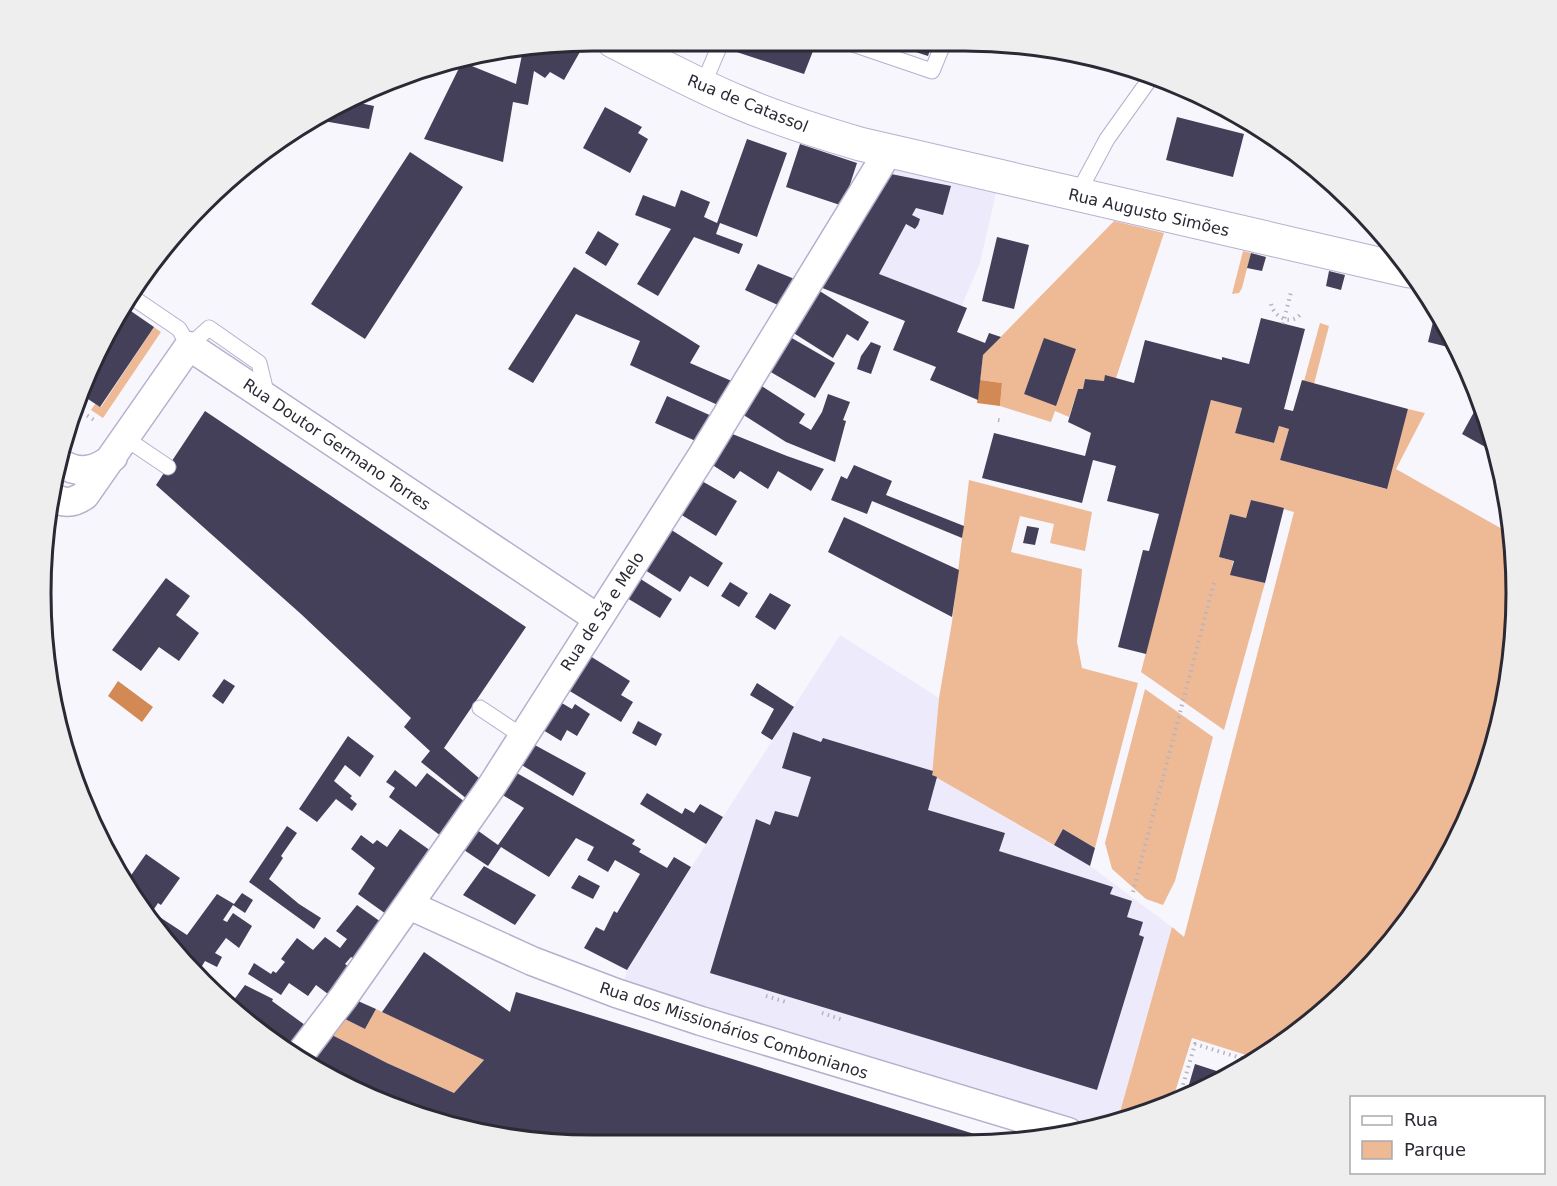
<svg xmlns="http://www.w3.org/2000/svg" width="1557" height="1186" font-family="'DejaVu Sans',sans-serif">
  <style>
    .built { fill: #edebfb }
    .green { fill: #eeb995; fill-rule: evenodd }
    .water { fill: #d28954 }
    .building { fill: #444059 }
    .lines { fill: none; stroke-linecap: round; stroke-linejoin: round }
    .lane-casing { stroke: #b4b0ce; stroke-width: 17 }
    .street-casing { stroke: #b4b0ce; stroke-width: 31 }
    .secondary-casing { stroke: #b4b0ce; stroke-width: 35 }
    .path { stroke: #b6b5bd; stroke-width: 4; stroke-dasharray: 1.5 4.5; stroke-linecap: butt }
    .lane { stroke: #fff; stroke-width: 15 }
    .street { stroke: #fff; stroke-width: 28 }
    .secondary { stroke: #fff; stroke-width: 33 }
    .labels { text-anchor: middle; stroke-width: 6; stroke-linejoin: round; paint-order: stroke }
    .street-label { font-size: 16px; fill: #2a2934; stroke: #fff }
    .rim { fill: none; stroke: #2a2934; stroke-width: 3 }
  </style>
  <rect width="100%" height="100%" fill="#f7f6fd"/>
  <!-- built -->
  <path class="built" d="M888,155L999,180L980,263L948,338L811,284Z
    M840,635L939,698L932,775L1090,866L1172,927L1118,1119L1072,1131L621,993L627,970L723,817Z"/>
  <!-- green -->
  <path class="green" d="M1114,221L1164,233L1116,378L1104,381L1085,379L1083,389H1078L1069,417L1055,411L1051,422L1000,406L1002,383L980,380L983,355ZM1044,339L1056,405L1024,394Z
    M1243,251L1251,253L1242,288L1239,293L1232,294Z
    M1320,323L1329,326L1314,384L1304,381Z
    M154,327L161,332L103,418L91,410L95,404L101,407Z
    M1211,400L1242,408L1235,433L1274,443L1279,426L1289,429L1280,460L1386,489L1408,409L1425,413L1396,469L1511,534L1516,593L1506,700L1475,804L1424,900L1355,983L1271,1052L1259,1059L1192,1038L1171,1105L1118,1119L1172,927L1184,937L1294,512L1251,500L1246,518L1230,514L1219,557L1233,561L1231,575L1265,583L1224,730L1141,672Z
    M969,480L1092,512L1085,551L1050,543L1054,524L1020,516L1011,552L1082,569L1077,642L1082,668L1138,683L1095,848L1063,829L1054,845L932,775L939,698L952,622Z
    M1145,689L1213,737L1175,881L1163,905L1146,899L1112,869L1105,843Z
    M376,1009L484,1060L454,1093L387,1063L332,1035L345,1019L365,1029Z"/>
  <!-- water -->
  <path class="water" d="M980,380L1002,383L1000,406L977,403Z
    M118,681L153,707L142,722L108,696Z"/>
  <!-- building -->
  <path class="building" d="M703,41H798L815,46L804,74Z
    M882,41H933L928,56Z
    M582,42L585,43L564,80L550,72L545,78L534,71L528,105L513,102L503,162L424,139L462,62L516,84L523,50Z
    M350,101L374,106L369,129L312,119L316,115Z
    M605,107L642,127L638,133L648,139L630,173L583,148Z
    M1177,117L1244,134L1233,177L1166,160Z
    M747,139L787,153L757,237L720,223L716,234L743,244L739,254L694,237L658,296L637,284L671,229L635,215L643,195L675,207L681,190L710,202L704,217L717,223Z
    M800,144L857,163L843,206L786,187Z
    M410,152L463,187L365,339L311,304Z
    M891,174L951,186L943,215L916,208L912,215L920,219L918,225L915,229L906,224L879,274L967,308L957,332L985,343L989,333L1001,337L983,355L978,400L930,380L936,367L893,350L905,321L820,287Z
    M598,231L619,244L606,266L585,253Z
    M997,237L1029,245L1014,309L982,301Z
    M1251,253L1266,257L1262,271L1247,268Z
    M758,264L797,280L780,306L745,290Z
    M574,267L700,346L690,363L734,382L720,406L630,365L640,341L576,314L533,383L508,369Z
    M1329,271L1345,275L1341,290L1326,286Z
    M818,290L869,322L858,341L847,334L833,358L792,332Z
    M125,307L154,327L100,407L82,395L98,348Z
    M1261,318L1305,329L1284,409L1293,411L1302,380L1408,409L1387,489L1280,460L1289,429L1279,426L1274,443L1235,433L1242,408L1211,400L1146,654L1118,647L1143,550L1149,551L1159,514L1107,501L1116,466L1093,460L1082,503L982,478L994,433L1085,456L1091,433L1068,422L1078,389H1083L1085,379L1104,381L1105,375L1134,383L1145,340L1222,360V357L1249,364Z
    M1433,322L1444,325L1456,349L1428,342Z
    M790,337L835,363L815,398L769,371Z
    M1044,338L1076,349L1056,406L1024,394Z
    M871,342L881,346L871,374L857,369L861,356Z
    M1470,373L1474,381L1477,389L1464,384Z
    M760,385L805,414L799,423L811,430L822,412L828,394L850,402L843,420L846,421L835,462L786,442L742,414Z
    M667,396L714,417L698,442L655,423Z
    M1480,401L1485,416L1496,453L1462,434Z
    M205,411L526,627L444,748L480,779L467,799L421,762L430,751L404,727L411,718L301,614L156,485Z
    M730,433L787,456L824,469L811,491L778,471L768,489L740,471L734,479L711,464Z
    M854,465L892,481L886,495L964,526L962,538L872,501L867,514L831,500L841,476L847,479Z
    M700,480L737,501L716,536L680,514Z
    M1251,500L1284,508L1265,583L1230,575L1234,561L1219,557L1230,514L1246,518Z
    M844,517L959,570L952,617L828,552Z
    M1027,526L1039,528L1035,545L1023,543Z
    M670,529L723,563L708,587L690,576L680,592L645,570Z
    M166,578L190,596L176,615L199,633L179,661L159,647L141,671L112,650Z
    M639,578L672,599L660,618L627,598Z
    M730,582L748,593L739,607L721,596Z
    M770,593L791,605L775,630L755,617Z
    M590,656L630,681L621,695L633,702L621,722L568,690Z
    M224,679L235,686L223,704L212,696Z
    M757,683L794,707L772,740L761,733L774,709L750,695Z
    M560,702L572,709L575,704L590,714L577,736L567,730L561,741L543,730Z
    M638,721L662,734L656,746L632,733Z
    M793,732L821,742L823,738L933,771L932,775L937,777L928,810L1005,833L999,851L1113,887L1110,894L1132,901L1127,917L1143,922L1139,935L1144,937L1097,1090L710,973L756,819L770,825L775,811L798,817L811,777L782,768Z
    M348,736L374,756L360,777L345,765L334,781L352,796L350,798L357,804L352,811L336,799L317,822L299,809Z
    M533,744L586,773L573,796L520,764Z
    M395,770L416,787L427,773L465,802L441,836L389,797L395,788L386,782Z
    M515,772L635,840L632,844L641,849L639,852L667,868L674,857L691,867L627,970L584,948L596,927L604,931L614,911L617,913L640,874L615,860L608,872L587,860L594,847L576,838L549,877L501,847L488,866L464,850L477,830L498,845L524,808L501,794Z
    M647,793L682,814L685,808L694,813L700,804L723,817L706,844L640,804Z
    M287,826L297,833L281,856L283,858L269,879L299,904L321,918L314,929L249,882Z
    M400,829L431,851L386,914L358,894L375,868L351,849L361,835L373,844L377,840L387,847Z
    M1063,829L1095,848L1090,866L1054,845Z
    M146,854L180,878L161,905L158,903L152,912L187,935L217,894L234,904L242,893L253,900L245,913L233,905L223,920L227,922L233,913L252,926L239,948L226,938L215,953L222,957L217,967L205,961L196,976L134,900L129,891L133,885L127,881Z
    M484,866L536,895L515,925L463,895Z
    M579,875L600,886L593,899L571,888Z
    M357,905L381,922L354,959L351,957L345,964L349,967L328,994L316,985L308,996L289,983L281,995L248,974L254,963L271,974L273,971L276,973L285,962L281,959L297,938L313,950L325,937L340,948L347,939L336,931Z
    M424,952L510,1012L516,992L997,1141H520L415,1116L371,1096L374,1089L315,1059L332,1035L387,1063L454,1093L484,1060L382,1012Z
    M245,985L273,999L272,1001L305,1025L288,1049L237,1010L240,1006L233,1001Z
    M358,1001L376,1009L365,1029L345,1019Z
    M1195,1064L1229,1075L1185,1098Z"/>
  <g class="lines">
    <!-- lane casing -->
    <g class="lane-casing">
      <path id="lane" d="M844,41L932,71L944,42
        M702,87L720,45
        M1077,195L1107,139L1152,76
        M132,297L179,329L189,346L209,328L259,363L267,396
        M125,438L168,467
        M480,708L522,736"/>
    </g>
    <!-- street casing -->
    <g class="street-casing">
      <path id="street" d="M59,462C78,475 96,472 113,457
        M50,496C63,504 73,504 85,495L189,346L597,618
        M409,905L532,961L616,993L701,1021L1068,1132
        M298,1057L343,998L491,787L702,456L888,152"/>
    </g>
    <!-- secondary casing -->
    <g class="secondary-casing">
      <path id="secondary" d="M613,41C654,62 695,84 738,102C778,119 819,132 860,144L1409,271"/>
    </g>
    <!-- path -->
    <path class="path" d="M1271,304C1274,318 1293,327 1302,312
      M1283,324L1291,292
      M77,409L94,420
      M998,420L1004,421
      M1133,892L1215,579
      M766,996L786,1002
      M822,1013L843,1020
      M1178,1102L1195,1044L1254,1062"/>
    <!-- lane -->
    <use href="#lane" class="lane"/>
    <!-- street -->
    <use href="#street" class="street"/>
    <!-- secondary -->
    <use href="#secondary" class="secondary"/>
  </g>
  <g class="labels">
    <!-- street labels -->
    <g class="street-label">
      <text transform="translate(748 103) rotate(22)" y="6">Rua de Catassol</text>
      <text transform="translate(1149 212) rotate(13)" y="6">Rua Augusto Simões</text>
      <text transform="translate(337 444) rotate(34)" y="6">Rua Doutor Germano Torres</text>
      <text transform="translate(602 611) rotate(-57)" y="6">Rua de Sá e Melo</text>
      <text transform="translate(734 1030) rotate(18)" y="6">Rua dos Missionários Combonianos</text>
    </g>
  </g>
  <!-- crop -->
  <path d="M0 0H1557V1186H0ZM593 51H964A542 542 0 0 1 1506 593V593A542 542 0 0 1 964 1135H593A542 542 0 0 1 51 593V593A542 542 0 0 1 593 51Z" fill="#eeeeef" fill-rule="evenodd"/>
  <path class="rim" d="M593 51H964A542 542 0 0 1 1506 593V593A542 542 0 0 1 964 1135H593A542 542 0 0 1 51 593V593A542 542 0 0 1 593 51Z"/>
  <!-- legend -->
  <rect x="1350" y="1096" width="195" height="78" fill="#ffffff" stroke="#aaa9ae" stroke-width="1.5"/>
  <rect x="1362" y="1116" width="30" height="9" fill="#ffffff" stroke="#aaa9ae" stroke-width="1.5"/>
  <text x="1404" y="1126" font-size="18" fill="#2a2934">Rua</text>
  <rect x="1362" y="1141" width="30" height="18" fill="#eeb995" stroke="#aaa9ae" stroke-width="1.5"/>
  <text x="1404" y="1156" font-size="18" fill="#2a2934">Parque</text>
</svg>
